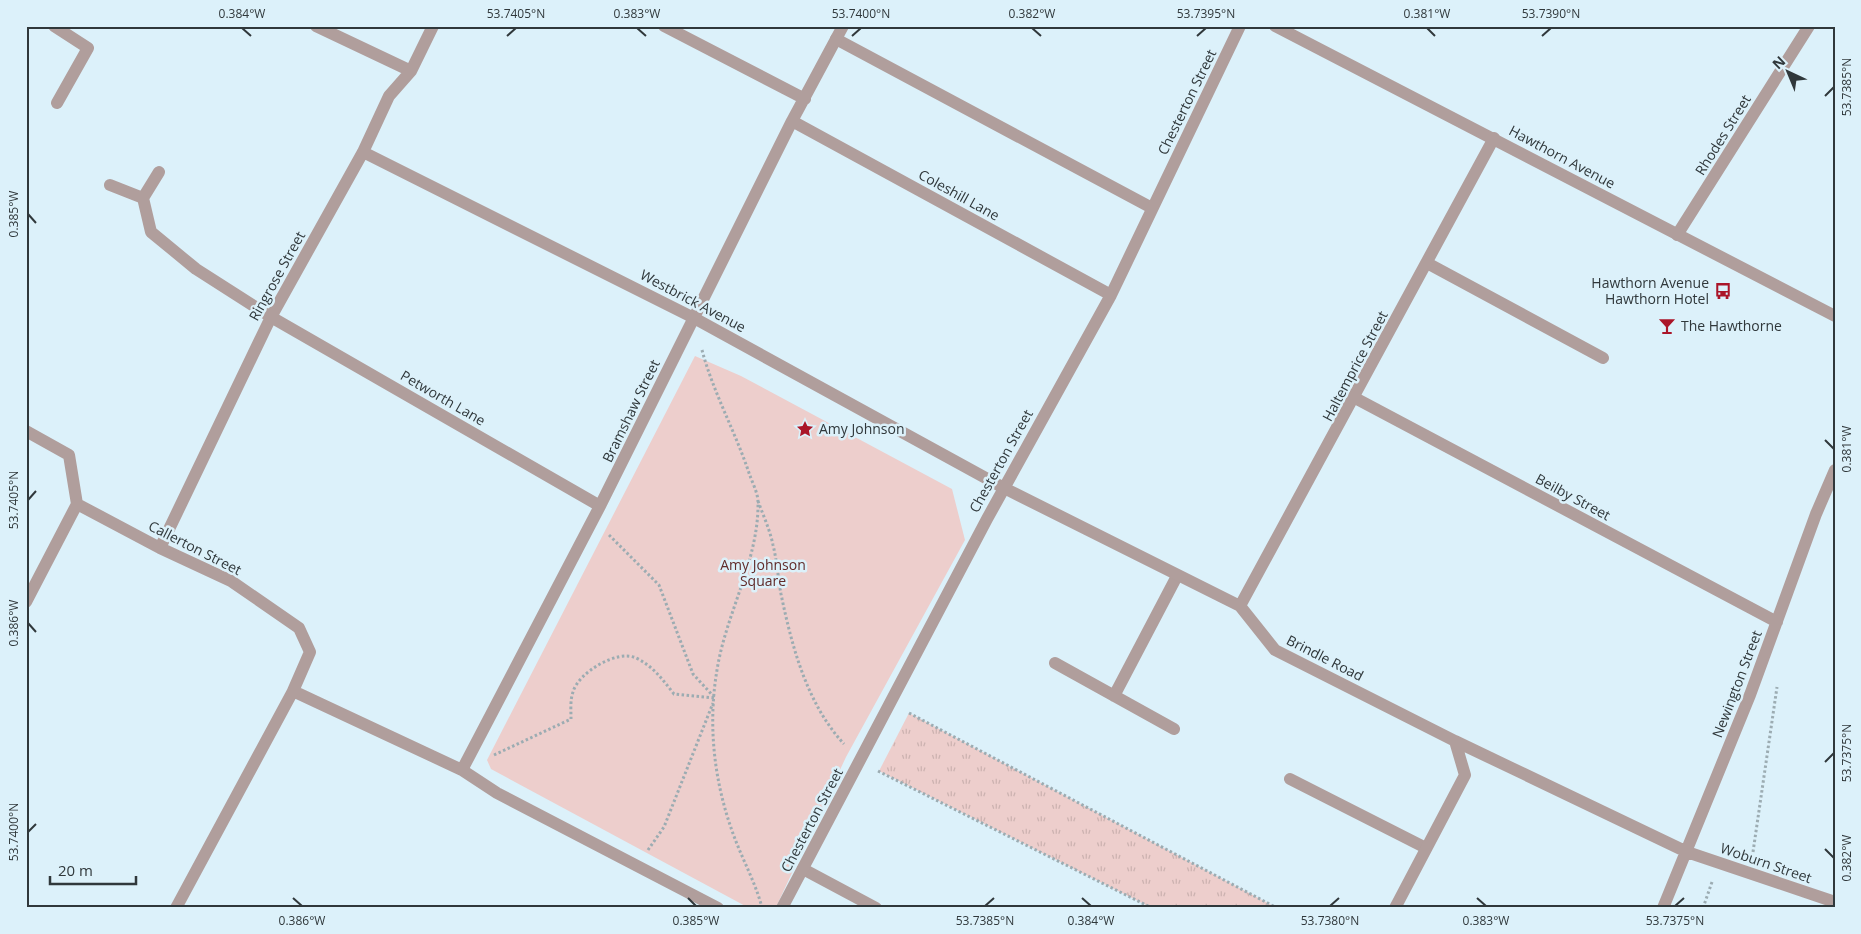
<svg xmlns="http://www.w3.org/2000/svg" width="1861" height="934" font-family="'Open Sans',sans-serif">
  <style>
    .grass { fill: url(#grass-tufts) }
    .park { fill: #edcecc }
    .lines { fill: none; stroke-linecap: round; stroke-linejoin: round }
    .path { stroke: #9cacb2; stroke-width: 3; stroke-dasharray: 2.5 2.5; stroke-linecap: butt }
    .service { stroke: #b09e9c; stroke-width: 12 }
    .minor { stroke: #b09e9c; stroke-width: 12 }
    .tertiary { stroke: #b09e9c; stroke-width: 12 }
    .ticks { fill: none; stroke: #30383b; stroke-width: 2 }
    .labels { text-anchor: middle; stroke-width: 5; stroke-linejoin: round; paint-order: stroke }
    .street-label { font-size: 14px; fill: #30383b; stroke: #dcf1fa }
    .poi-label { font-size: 14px; fill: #30383b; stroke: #dcf1fa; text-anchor: start }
    .park-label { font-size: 14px; fill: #612b2a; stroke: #dcf1fa }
    .neatline { fill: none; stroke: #30383b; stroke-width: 2 }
    .ticks-label { font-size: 12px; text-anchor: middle; fill: #30383b }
  </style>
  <defs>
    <pattern id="grass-tufts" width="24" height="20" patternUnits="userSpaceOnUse" patternTransform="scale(1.25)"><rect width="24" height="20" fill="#edcecc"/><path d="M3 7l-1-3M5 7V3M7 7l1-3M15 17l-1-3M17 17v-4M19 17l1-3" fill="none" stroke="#ccb2b0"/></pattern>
  </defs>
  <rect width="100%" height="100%" fill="#dcf1fa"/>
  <!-- grass -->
  <path class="grass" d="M909,713L1277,908H1152L879,771Z"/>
  <!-- park -->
  <path class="park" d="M695,356L741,376L952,489L965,540L846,757L777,905L768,908H749L491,769L487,760Z"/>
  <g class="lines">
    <!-- path -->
    <path class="path" d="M702,350C713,392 735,431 749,473C752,482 758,493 758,502C759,560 726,613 717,670C707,729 715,789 737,844C745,864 755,883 761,904
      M758,501C763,515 770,530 773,545C777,561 778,578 781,594C792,647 807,704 844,744
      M609,535L659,585L693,674L715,698
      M909,713L1277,908
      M494,755L571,719C571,711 570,700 573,692C578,673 617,649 636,658C653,666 663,680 674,694L715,698
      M878,771L1152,908
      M648,850L664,827L713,703
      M1753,852L1777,687
      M1704,907L1749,908
      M1703,908L1712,882"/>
    <!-- service -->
    <path class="service" d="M54,26L88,48L57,103
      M836,39L1152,208
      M1427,263L1603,358
      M1055,663L1174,729
      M1114,696L1177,576
      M1290,779L1426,848
      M803,869L876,908"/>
    <!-- minor -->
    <path class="minor" d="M316,26L411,71
      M664,26L805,99
      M792,121L1111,295
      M363,152L694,318L1004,488L1240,606L1275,650L1455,741L1465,775L1395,908
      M159,172L143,198L151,232L196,269L271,317L600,506
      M110,185L143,198
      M1677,235L1809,26
      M1355,398L1777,622
      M26,431L69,455L77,504L26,602
      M77,504L160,548L231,581L299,628L310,652L293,691L462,770
      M160,548L271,317L363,152L389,96L411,71L433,26
      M1240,606L1494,138
      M1455,741L1687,852L1835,902
      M176,908L293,691
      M718,908L497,793L462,770L600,506L792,121L843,26
      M782,908L987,519L1111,295L1240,26
      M1663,908L1750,695L1816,514L1835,470"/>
    <!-- tertiary -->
    <path class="tertiary" d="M1275,26L1835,316"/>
  </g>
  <!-- ticks -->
  <path class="ticks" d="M242,28L251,36M637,28L646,36M1032,28L1041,36M1427,28L1435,36M507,36L516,28M852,36L861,28M1197,36L1206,28M1542,36L1551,28M1825,96L1834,87M28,214L36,223M1825,440L1834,449M28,500L36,491M28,623L36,632M1825,762L1834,753M28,832L36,824M1825,849L1834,858M293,898L302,906M688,898L696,906M1082,898L1091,906M1477,898L1486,906M985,906L994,898M1330,906L1339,898M1675,906L1684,898"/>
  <!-- icons -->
  <defs>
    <g id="bus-bare" transform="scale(1.35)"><path d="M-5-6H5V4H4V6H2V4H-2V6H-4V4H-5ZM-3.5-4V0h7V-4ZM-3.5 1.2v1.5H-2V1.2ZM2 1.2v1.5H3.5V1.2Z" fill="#aa1528" stroke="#dcf1fa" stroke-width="2.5" paint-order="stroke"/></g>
    <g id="bar-bare" transform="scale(1.35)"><path d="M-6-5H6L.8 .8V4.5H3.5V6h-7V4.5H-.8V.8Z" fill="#aa1528" stroke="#dcf1fa" stroke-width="2.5" paint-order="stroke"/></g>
    <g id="sight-bare" transform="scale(1.35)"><path d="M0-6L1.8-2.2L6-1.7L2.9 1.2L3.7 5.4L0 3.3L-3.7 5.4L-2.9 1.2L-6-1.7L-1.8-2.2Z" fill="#aa1528" stroke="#dcf1fa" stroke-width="2.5" paint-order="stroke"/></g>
  </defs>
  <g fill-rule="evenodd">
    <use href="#bus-bare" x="1723" y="291"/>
    <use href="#bar-bare" x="1667" y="326"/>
    <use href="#sight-bare" x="805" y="429"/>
  </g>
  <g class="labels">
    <!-- street labels -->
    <g class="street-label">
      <text transform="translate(1187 102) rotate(-64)" y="5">Chesterton Street</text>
      <text transform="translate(1723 135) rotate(-58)" y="5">Rhodes Street</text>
      <text transform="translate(1562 157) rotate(28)" y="5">Hawthorn Avenue</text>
      <text transform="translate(959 195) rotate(29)" y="5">Coleshill Lane</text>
      <text transform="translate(277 276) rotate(-61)" y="5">Ringrose Street</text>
      <text transform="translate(693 301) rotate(28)" y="5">Westbrick Avenue</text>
      <text transform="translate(1355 366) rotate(-62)" y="5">Haltemprice Street</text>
      <text transform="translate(443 398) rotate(30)" y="5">Petworth Lane</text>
      <text transform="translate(631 411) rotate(-64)" y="5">Bramshaw Street</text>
      <text transform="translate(1001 461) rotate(-61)" y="5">Chesterton Street</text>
      <text transform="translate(1573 497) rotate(28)" y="5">Beilby Street</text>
      <text transform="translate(195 548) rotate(27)" y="5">Callerton Street</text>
      <text transform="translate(1325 658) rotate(27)" y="5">Brindle Road</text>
      <text transform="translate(1737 684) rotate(-69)" y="5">Newington Street</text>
      <text transform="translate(812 820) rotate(-62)" y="5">Chesterton Street</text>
      <text transform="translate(1766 863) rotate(19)" y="5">Woburn Street</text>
    </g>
    <!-- poi labels -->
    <g class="poi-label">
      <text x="1709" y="288" text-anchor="end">Hawthorn Avenue<tspan x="1709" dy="16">Hawthorn Hotel</tspan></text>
      <text x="1681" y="331">The Hawthorne</text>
      <text x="819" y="434">Amy Johnson</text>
    </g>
    <!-- park labels -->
    <g class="park-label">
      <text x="763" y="570">Amy Johnson<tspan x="763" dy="16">Square</tspan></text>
    </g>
  </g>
  <!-- border -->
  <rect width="1861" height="934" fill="none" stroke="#dcf1fa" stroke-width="55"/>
  <!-- north arrow -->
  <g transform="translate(1788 72) rotate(316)" stroke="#dcf1fa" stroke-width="4" paint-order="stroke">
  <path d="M0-4L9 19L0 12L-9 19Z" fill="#30383b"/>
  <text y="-8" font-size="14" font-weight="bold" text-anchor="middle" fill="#30383b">N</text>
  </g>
  <!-- scale -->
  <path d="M50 876v8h86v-8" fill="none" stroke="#30383b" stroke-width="2.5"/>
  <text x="58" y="876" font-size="15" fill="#30383b" stroke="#dcf1fa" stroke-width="4" paint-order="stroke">20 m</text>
  <rect x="28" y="28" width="1806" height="878" class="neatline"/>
  <g class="ticks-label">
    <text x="242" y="18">0.384°W</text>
    <text x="516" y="18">53.7405°N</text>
    <text x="637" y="18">0.383°W</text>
    <text x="861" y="18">53.7400°N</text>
    <text x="1032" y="18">0.382°W</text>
    <text x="1206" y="18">53.7395°N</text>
    <text x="1427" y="18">0.381°W</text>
    <text x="1551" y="18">53.7390°N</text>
    <text transform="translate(1847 87) rotate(-90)" y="4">53.7385°N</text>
    <text transform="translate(14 214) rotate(-90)" y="4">0.385°W</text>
    <text transform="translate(1847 449) rotate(-90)" y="4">0.381°W</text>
    <text transform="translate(14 500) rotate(-90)" y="4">53.7405°N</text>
    <text transform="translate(14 623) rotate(-90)" y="4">0.386°W</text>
    <text transform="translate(1847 753) rotate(-90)" y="4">53.7375°N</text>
    <text transform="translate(14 832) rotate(-90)" y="4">53.7400°N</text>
    <text transform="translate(1847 858) rotate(-90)" y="4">0.382°W</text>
    <text x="302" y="925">0.386°W</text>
    <text x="696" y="925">0.385°W</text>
    <text x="985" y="925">53.7385°N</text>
    <text x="1091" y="925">0.384°W</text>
    <text x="1330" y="925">53.7380°N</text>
    <text x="1486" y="925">0.383°W</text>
    <text x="1675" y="925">53.7375°N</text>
  </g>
</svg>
